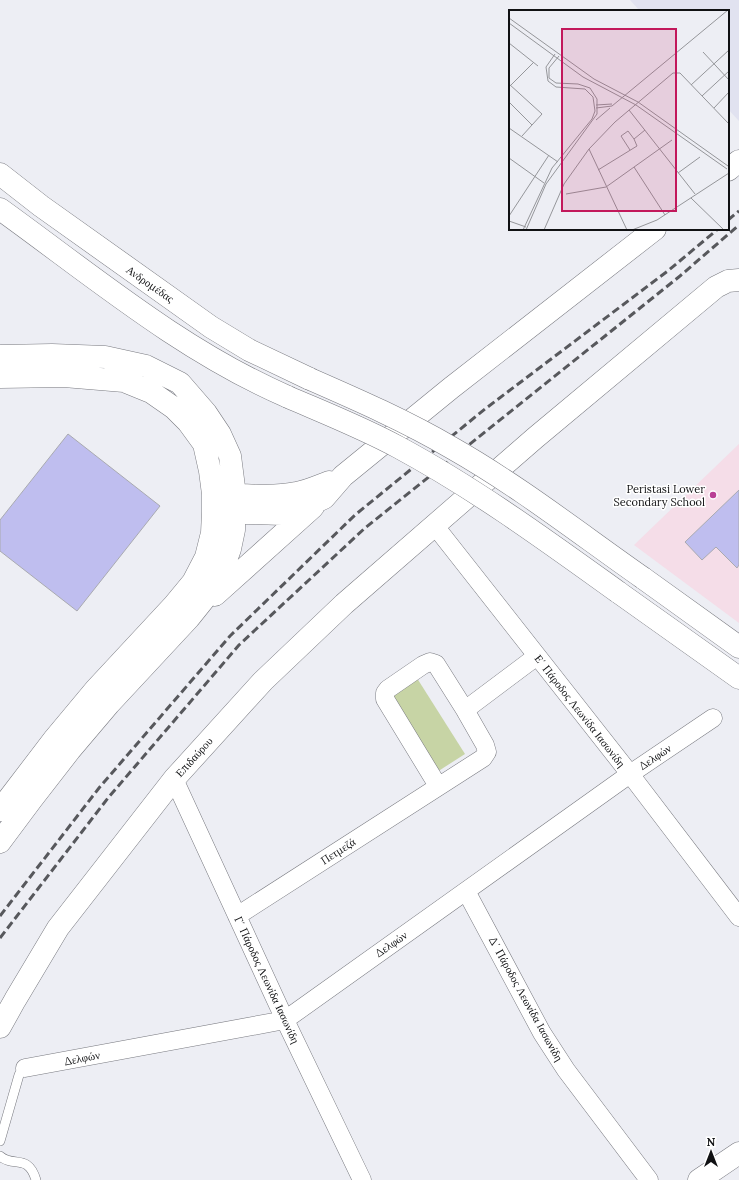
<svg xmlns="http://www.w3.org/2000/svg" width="739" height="1180" font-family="Lora,serif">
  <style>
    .built { fill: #e1e2f0 }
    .education { fill: #f5dde8 }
    .green { fill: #c7d4a5 }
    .building { fill: #bfbeef; stroke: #a9aab0 }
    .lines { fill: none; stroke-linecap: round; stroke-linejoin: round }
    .lane-casing { stroke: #797a80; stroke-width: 10 }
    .street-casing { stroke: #797a80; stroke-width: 19 }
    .secondary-casing { stroke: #797a80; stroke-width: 23 }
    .lane { stroke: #fff; stroke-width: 9 }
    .street { stroke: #fff; stroke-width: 18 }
    .secondary { stroke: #fff; stroke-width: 22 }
    .rail { stroke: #57585c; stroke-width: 3; stroke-dasharray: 8 4; stroke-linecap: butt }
    .secondary-bridge-casing { stroke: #797a80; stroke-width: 23; stroke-linecap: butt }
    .secondary-bridge { stroke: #fff; stroke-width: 22 }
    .poi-dot { fill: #b94196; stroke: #fff; stroke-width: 1.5 }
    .labels { text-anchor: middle; stroke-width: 3; stroke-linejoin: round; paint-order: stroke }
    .street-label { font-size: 11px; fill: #101113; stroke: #fff }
    .poi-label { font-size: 11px; fill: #101113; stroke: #fff; text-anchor: end }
    .inset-road { fill: none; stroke: #95969a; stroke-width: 1 }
    .view { fill: #c2185b; fill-opacity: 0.15; stroke: #c2185b; stroke-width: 2 }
    .inset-edge { fill: none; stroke: #101113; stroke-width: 2 }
  </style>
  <rect width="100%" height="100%" fill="#edeef4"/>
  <!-- built -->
  <path class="built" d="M630,0H739V121L728,109V11H640Z"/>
  <!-- education -->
  <path class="education" d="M739,444V623L634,545Z"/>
  <!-- green -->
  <path class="green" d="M415,675L465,754L426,779L377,699Z"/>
  <!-- building -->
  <path class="building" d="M68,434L160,506L77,611L0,551V520Z
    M739,490V565L737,568L716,547L702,560L685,542Z"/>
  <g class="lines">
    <!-- lane casing -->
    <g class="lane-casing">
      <path id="lane" d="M0,1141L19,1075L21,1071L25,1068
        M0,1156C13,1168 28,1153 36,1180"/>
    </g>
    <!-- street casing -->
    <g class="street-casing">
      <path id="street" d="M435,526L630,774L739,917
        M174,779L285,1020L362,1180
        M438,786L385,699V693L388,689L423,665L430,662L436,664L465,710
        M466,891L542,1033L566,1070L649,1180
        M237,916L483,758L487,752L485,745L465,710L537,656
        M25,1068L285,1020L630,774L713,718"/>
    </g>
    <!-- secondary casing -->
    <g class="secondary-casing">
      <path id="secondary" d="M728,170L739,161
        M0,174L41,206L211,327L249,350L310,379
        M0,209C93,276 182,351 288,397
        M0,356L52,355L105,357L146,366L180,383L206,413L220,434L230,456L235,495L234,530L230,549L222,571L209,593L189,618L109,704L70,750L32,799L0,842
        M0,377L64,376L124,381L151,392L174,408L188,422L204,444L210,471L213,494V512L212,533L206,557L193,582L174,605L95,690L55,738L0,810
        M221,494C246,495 272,498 296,493C308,491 318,486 329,482
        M221,512L282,514L301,509L324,498L343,476L451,388L655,229
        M643,578L739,647
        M618,592L739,678
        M215,595L313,507
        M0,1027L15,1000L58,928L174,779L263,681L344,604L535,438L716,287L728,281L739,280
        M699,1180L739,1153"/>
    </g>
    <!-- lane -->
    <use href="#lane" class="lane"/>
    <!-- street -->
    <use href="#street" class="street"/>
    <!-- secondary -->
    <use href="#secondary" class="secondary"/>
    <!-- rail -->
    <path class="rail" d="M728,220L739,211
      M0,916L99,788L230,636L355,515L485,409L669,270L718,229
      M0,938L108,798L239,645L365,528L680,276L739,225"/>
    <!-- secondary-bridge casing -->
    <g class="secondary-bridge-casing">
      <path id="secondary-bridge" d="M310,379C358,400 406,421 452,448C519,486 580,534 643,578
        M288,397C325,413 363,428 398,447C476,489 547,541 618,592"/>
    </g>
    <!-- secondary-bridge -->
    <use href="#secondary-bridge" class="secondary-bridge"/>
  </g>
  <!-- markers -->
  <circle class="poi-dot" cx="713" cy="495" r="4"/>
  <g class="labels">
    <!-- street labels -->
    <g class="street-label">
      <text transform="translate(150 284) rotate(35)" y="4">Ανδρομέδας</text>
      <text transform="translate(580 711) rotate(52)" y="4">Ε΄ Πάροδος Λεωνίδα Ιασωνίδη</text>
      <text transform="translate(194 757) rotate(-48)" y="4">Επιδαύρου</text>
      <text transform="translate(655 757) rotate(-34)" y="4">Δελφών</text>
      <text transform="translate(338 851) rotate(-33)" y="4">Πετμεζά</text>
      <text transform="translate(391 944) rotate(-35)" y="4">Δελφών</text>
      <text transform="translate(267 980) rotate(65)" y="4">Γ΄ Πάροδος Λεωνίδα Ιασωνίδη</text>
      <text transform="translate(526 999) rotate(61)" y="4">Δ΄ Πάροδος Λεωνίδα Ιασωνίδη</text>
      <text transform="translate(82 1058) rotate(-11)" y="4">Δελφών</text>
    </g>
    <!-- poi labels -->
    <g class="poi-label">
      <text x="705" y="493">Peristasi Lower<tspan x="705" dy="13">Secondary School</tspan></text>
    </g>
  </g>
  <!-- overview -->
  <g transform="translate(509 10)">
    <rect width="220" height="220" fill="#edeef4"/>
    <path class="inset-road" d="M0,8L85,69L129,92L219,156M0,13L74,67L127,95L218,159M0,33L29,56M194,42L220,70M0,74L33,104L13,126M182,75L220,40M0,77L25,52M193,86L220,61M0,92L23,115M87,95L103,94M87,98L103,96L219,0M205,98L220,82M120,100L186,184M87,110L101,98M0,118L49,152M80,139L118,220M121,140L112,126L119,121L125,129M0,148L35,173M125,157L156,205M89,160L128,136L125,129L136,120M169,163L191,147M57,184L97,177L163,130M182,188L215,220M0,206L40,145M0,211L17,217M14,220L43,158L83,109L86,101L84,87L76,79L47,77L39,71L37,57L46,44M17,220L37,174L88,104V89L81,78L69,74L47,73L40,68V58L50,46M35,220L55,174L80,139L106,112L164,63H171L220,114M123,220L148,210L220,163"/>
    <path class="view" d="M53,19H167V201H53Z"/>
    <rect width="220" height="220" class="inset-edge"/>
  </g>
  <!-- north arrow -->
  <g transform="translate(711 1152)" stroke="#ffffff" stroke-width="3" paint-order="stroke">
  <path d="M0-3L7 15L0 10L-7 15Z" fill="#101113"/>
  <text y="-6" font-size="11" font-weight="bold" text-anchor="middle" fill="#101113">N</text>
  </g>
</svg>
